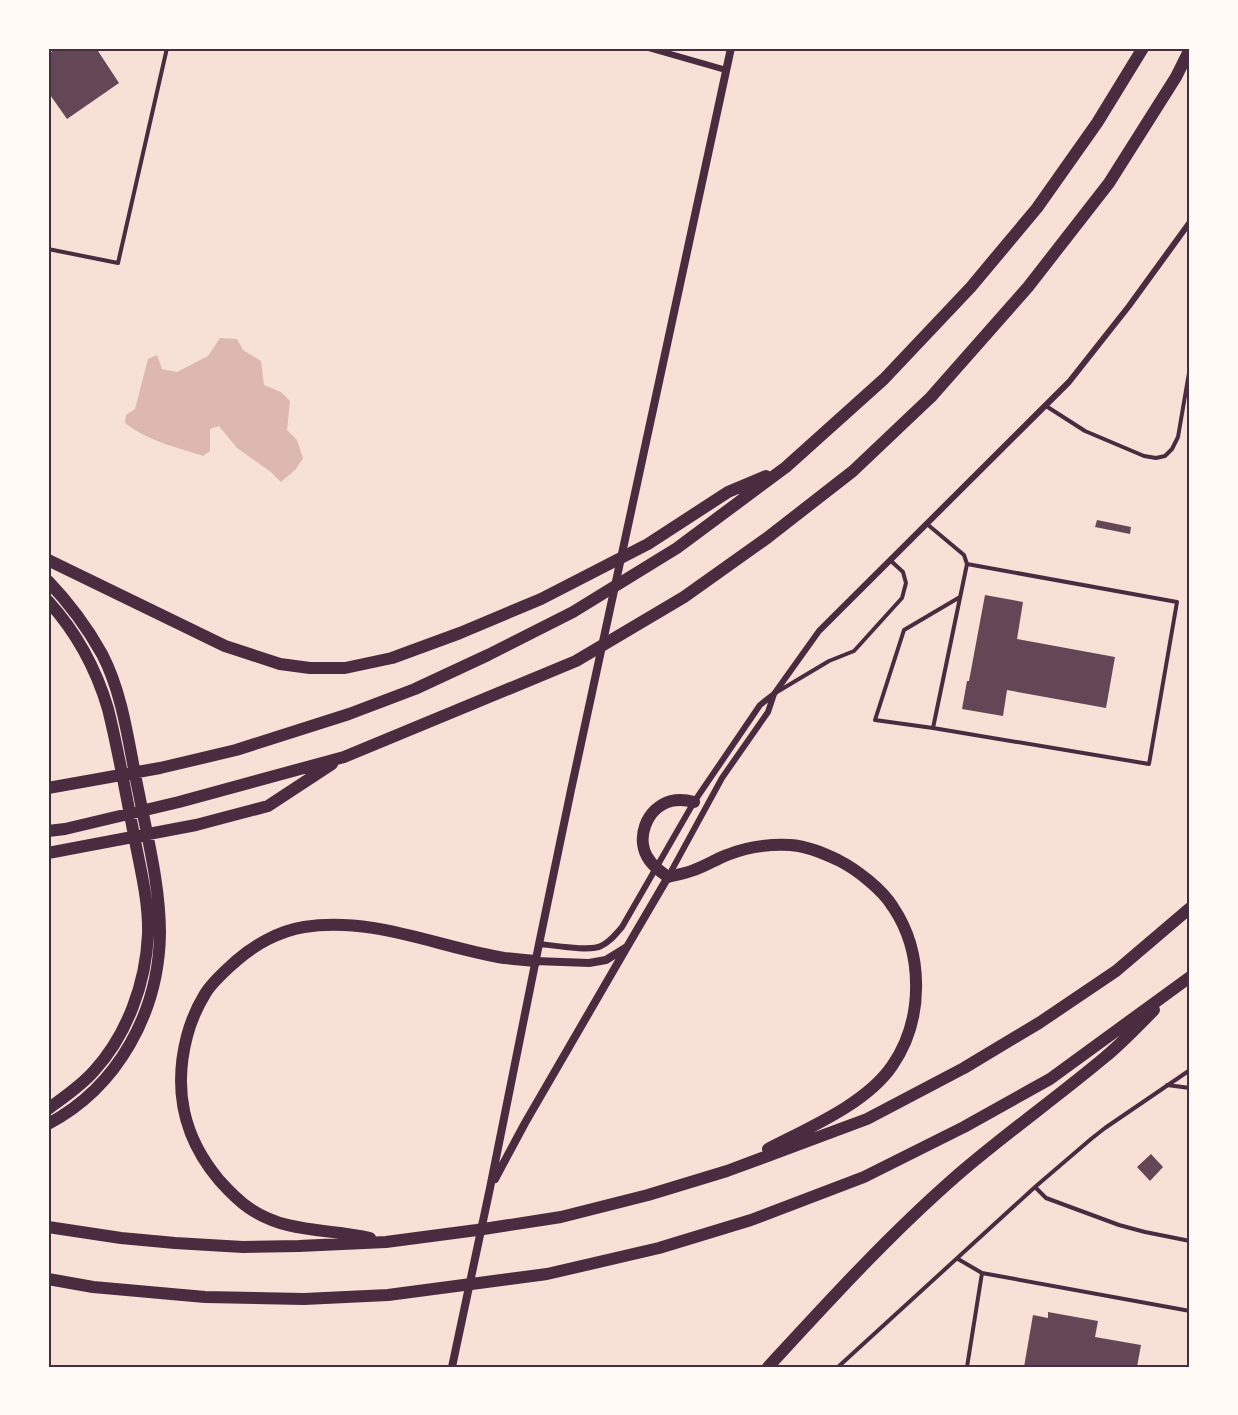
<svg xmlns="http://www.w3.org/2000/svg" width="1238" height="1415" font-family="Commissioner,sans-serif">
  <style>
    .water { fill: #dcb8b0 }
    .building { fill: #644757 }
    .lines { fill: none; stroke-linecap: round; stroke-linejoin: round }
    .service { stroke: #4a2c40; stroke-width: 4 }
    .minor { stroke: #4a2c40; stroke-width: 6 }
    .tertiary { stroke: #4a2c40; stroke-width: 8 }
    .motorway { stroke: #4a2c40; stroke-width: 12 }
    .neatline { fill: none; stroke: #4a2c40; stroke-width: 2 }
  </style>
  <rect width="100%" height="100%" fill="#f7e1d7"/>
  <!-- water -->
  <path class="water" d="M220,338L237,339L243,350L261,361L264,385L281,392L290,401L287,430L297,440L303,458L296,469L281,482L271,472L237,448L219,426L210,429V451L203,456C176,447 148,441 125,423L126,415L135,409L148,359L157,355L162,369L177,372L208,356Z"/>
  <!-- building -->
  <path class="building" d="M57,48H96L119,83L67,119L48,92V54Z
    M1097,520L1131,527L1130,534L1095,527Z
    M985,595L1023,602L1017,639L1115,657L1106,708L1007,690L1003,716L962,709L967,681H969Z
    M1151,1154L1163,1167L1150,1181L1137,1167Z
    M1048,1312L1098,1321L1095,1337L1141,1345L1137,1367H1024L1033,1315L1048,1318Z"/>
  <g class="lines">
    <!-- service -->
    <path class="service" d="M48,249L118,263L167,48
      M1046,406L1085,431L1144,456L1156,458L1165,456L1172,449L1178,437L1190,367
      M927,524L964,555L967,564L933,728L1149,764L1177,602L967,564
      M777,692L829,661L854,651L902,598L906,583L903,572L890,560
      M933,728L875,720L904,630L960,597
      M1167,1085L1190,1088
      M1035,1187L1046,1198L1119,1225L1145,1232L1190,1241
      M958,1259L982,1273L967,1367
      M982,1273L1190,1311
      M838,1367L1035,1187L1091,1139L1105,1128L1190,1070"/>
    <!-- minor -->
    <path class="minor" d="M649,48L726,70
      M668,877L722,778L768,712L774,694
      M539,944C552,945 590,952 601,946C610,942 615,935 622,927L694,802L760,705L774,694L819,631L1069,382L1129,306L1190,222"/>
    <!-- tertiary -->
    <path class="tertiary" d="M535,961L589,963L606,960L627,947L668,877
      M495,1179L525,1123L627,947
      M452,1367L490,1188L539,944L571,790L731,48"/>
    <!-- motorway -->
    <path class="motorway" d="M48,560L225,646L280,664L310,668H345L392,658L460,633L541,599L648,544L728,492L766,476
      M48,581C69,603 87,627 102,654C124,696 129,748 139,794C148,840 160,887 160,933C159,1012 118,1087 48,1124
      M48,601C77,633 96,668 108,709C118,749 125,790 133,830C139,864 149,899 148,934C146,983 127,1035 94,1071C81,1086 64,1097 48,1109
      M48,788L160,768L236,750L349,714L415,689L488,655L573,612L677,548L786,467L884,379L971,287L1037,208L1097,123L1143,48
      M694,802C687,800 679,799 671,801C646,808 634,840 650,861C655,868 661,872 668,877C676,875 686,873 694,870C706,866 716,859 727,855C747,847 769,844 790,845C807,846 823,853 838,860C856,869 882,889 893,907C924,953 924,1020 892,1066C866,1104 808,1128 768,1149
      M48,831L65,829L179,802L344,757L576,661L684,597L767,538L853,471L931,397L1028,287L1109,183L1176,77L1190,49
      M48,853L196,825L268,806L332,764
      M48,1227L121,1238L175,1243L243,1247L299,1246L386,1242L477,1230L561,1217L648,1195L727,1171L867,1119L964,1068L1039,1023L1116,971L1190,908
      M370,1238C328,1228 287,1234 249,1208C237,1200 228,1190 219,1180C183,1137 173,1090 187,1036C191,1021 197,1007 205,994C212,982 225,971 236,961C254,945 279,931 304,927C372,916 438,947 504,958C514,959 525,960 535,961
      M48,1279L93,1287L205,1297L304,1299L388,1295L547,1274L659,1248L751,1220L864,1177L964,1127L1050,1079L1190,977
      M768,1367C827,1303 887,1237 953,1179C1002,1136 1055,1099 1105,1057C1122,1043 1138,1026 1154,1010"/>
  </g>
  <!-- border -->
  <rect width="1238" height="1415" fill="none" stroke="#fffaf5" stroke-width="99"/>
  <rect x="50" y="50" width="1138" height="1316" class="neatline"/>
</svg>
